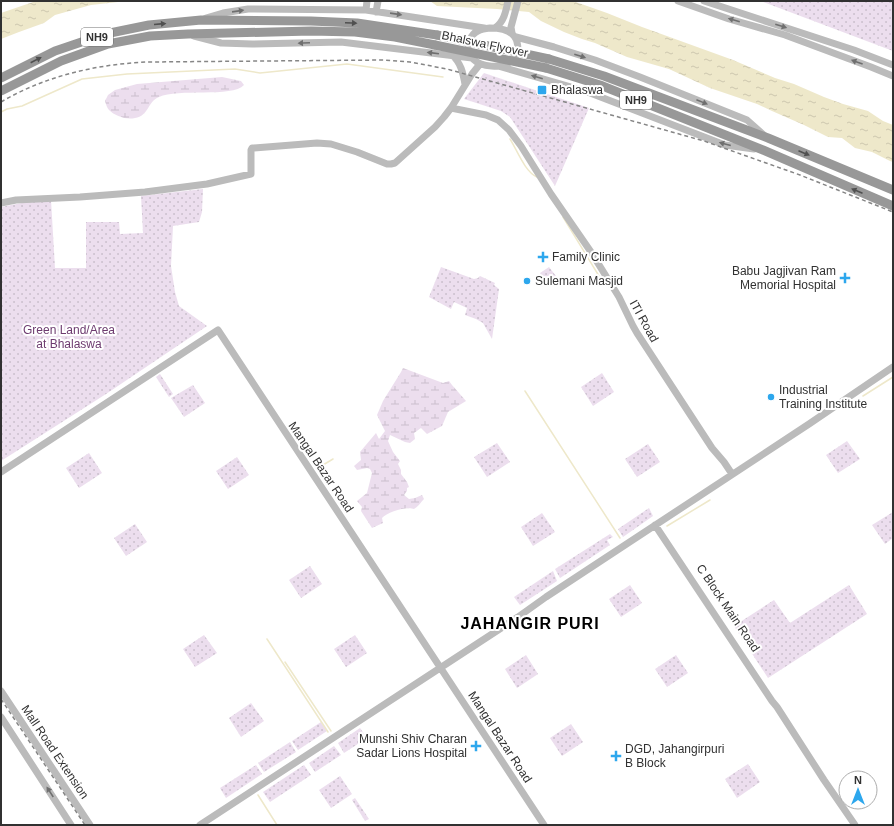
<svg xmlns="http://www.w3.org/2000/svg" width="894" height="826" font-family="Arial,sans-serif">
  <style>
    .green { fill: url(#green-dots) }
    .wetland { fill: url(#wetland-marsh) }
    .water { fill: url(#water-ripples) }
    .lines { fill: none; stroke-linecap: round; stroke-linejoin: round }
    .stream { stroke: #eee8ca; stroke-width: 1.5 }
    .secondary { stroke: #bbb; stroke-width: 7 }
    .highway { stroke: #989898; stroke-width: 9 }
    .rail { stroke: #868686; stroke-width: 1.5; stroke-dasharray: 4 3; stroke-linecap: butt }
    .highway-bridge { stroke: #989898; stroke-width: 9 }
    .oneway { fill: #6f6f6f }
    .oneway2 { fill: #505050 }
    .poi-dot { fill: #2da7ed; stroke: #fff; stroke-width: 1.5 }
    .labels { text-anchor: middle; stroke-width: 4; stroke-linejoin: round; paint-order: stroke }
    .shield { fill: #fff; stroke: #6f6f6f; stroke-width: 1 }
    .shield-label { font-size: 11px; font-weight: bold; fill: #313131 }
    .street-label { font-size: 12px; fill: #313131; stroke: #fff }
    .poi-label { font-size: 12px; fill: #313131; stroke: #fff; text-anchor: start }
    .park-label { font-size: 12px; fill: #6d3b6f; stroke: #fff }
    .district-label { font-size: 16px; font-weight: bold; letter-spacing: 1px; fill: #000; stroke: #fff }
  </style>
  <defs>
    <pattern id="green-dots" width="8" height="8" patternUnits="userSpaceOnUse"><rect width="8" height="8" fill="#ecdeee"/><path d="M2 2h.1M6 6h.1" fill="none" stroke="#cbbfcd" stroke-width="1.8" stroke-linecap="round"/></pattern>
    <pattern id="wetland-marsh" width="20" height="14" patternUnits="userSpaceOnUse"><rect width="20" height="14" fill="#ecdeee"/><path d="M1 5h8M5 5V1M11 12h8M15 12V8" fill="none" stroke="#cbbfcd"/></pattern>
    <pattern id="water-ripples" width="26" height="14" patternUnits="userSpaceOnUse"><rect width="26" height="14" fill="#eee8ca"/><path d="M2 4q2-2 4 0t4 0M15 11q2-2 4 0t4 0" fill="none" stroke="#cdc7ae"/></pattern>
  </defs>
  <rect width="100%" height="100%" fill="#fff"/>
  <!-- green -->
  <path class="green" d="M761,1H893V51Z
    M484,73L589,108L555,186L510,117L501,111L464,99Z
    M203,189L202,212L199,222L173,226L171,266L175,292L179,306L207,326L106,394L1,461V207L32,201L51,200L55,268H86V222H119L120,234L143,233L141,196Z
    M441,267L474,279L478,278L480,276L495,283L494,285L499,289L492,339L483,323L476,319L465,315L467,308L454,302L451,309L429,297Z
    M549,267L556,276L545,282L540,273Z
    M602,373L614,392L593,406L581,387Z
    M160,374L173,394L169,397L156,377Z
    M193,385L205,403L184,417L171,398Z
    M847,441L860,459L838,473L826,455Z
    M497,443L510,462L487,477L474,457Z
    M648,444L660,462L637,477L625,459Z
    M89,453L102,473L79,488L66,468Z
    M237,457L249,475L228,489L216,471Z
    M649,508L653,516L623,537L618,529Z
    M893,512V538L885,544L872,525Z
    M542,513L555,532L533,546L521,527Z
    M135,524L147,542L126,556L114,538Z
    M610,534L613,537L607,540L610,545L560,578L555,569Z
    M310,566L322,584L301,598L289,580Z
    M553,571L557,581L520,605L514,597Z
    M630,585L642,603L621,617L609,599Z
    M849,585L867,614L768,678L734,626L774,600L790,623Z
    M204,635L217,653L195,667L183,649Z
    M355,635L367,653L346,667L334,649Z
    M526,655L538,674L517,688L505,669Z
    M676,655L688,673L667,687L655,669Z
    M251,703L264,721L241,737L229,718Z
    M321,722L327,731L298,750L292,741Z
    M571,724L583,742L562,756L550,738Z
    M360,728L367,738L344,753L338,743Z
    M290,742L296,752L264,772L258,763Z
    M334,746L341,755L315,772L309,763Z
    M748,764L760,782L737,798L725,779Z
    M256,765L262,774L226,798L220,788Z
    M304,765L311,775L270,802L263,792Z
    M340,776L352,794L331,808L319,790Z
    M355,798L369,819L365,821L352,800Z"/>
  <!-- wetland -->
  <path class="wetland" d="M222,77L241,81L244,85C232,98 178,88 159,97C147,102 149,116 135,118C126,120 115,116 109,110C107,108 106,104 105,101L108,95L115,90L137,84Z
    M403,368L443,383L449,381L452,385L466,401L448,412L442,426L427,434L421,428L414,433L415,439L410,443L405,442L390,435L388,441L393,452L400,461L398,464L401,470V474L407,482L409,487L407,488V491L404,495L409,499L415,498L422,495L424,499C421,502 418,507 414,509C407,506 387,512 382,518L383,523L372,528L361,511L362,507L357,501L367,493L372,473L370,469L367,468L357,470L354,466L361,460L360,452L376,433L379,439L385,431L377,415L383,401L401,372Z"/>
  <!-- water -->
  <path class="water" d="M36,1H127L91,5L55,15L44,23L19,32L1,39V13Z
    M430,1H465L481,2L502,1H573L607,13L642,27L733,60L775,78L794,84L824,97L843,104L868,111L883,121L893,125V162L890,161L872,152L855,148L842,138L828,137L804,125L772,111L757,104L710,88L669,69L627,57L595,43L582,39L564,32L541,21L529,12L497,9L437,6Z"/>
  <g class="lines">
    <!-- stream -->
    <path class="stream" d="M1,112L7,109L22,106L82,79L127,74L235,69L260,73L347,64L443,77
      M510,139C517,150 525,172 537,177
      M563,217L599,276
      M525,391L620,538
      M863,396L893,377
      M320,461L323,465L333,459
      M667,526L710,500
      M267,639L328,732
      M285,662L331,731
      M258,795L277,825"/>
    <!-- secondary -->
    <path class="secondary" d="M678,1L729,19L785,35L871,67L893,76
      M704,1L854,50L893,65
      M366,10L367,1
      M376,12L378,1
      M206,18L223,13L248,9L366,10L484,28
      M490,28C500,28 514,30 517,42C526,77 456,72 470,40C473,31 481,29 490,28Z
      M495,28C504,22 506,11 508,1
      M512,33L511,27L518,1
      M194,36L221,43L252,44L341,42L472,58
      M516,37L554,47L595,60L640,77L747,120L765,136
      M452,55C461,63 463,73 465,84
      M498,66L585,91L725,145L754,149
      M451,108L486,115L498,120L509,130L521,146L551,194L591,252L619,297L633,326L637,333L712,448L724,462L732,474
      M1,203L16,200L80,197L145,192L207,184L251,174V150L252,148H254L317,143L331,144L357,152L387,164H391L395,163L435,127L444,117L451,108L472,74L480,64
      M1,472L218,330L544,825
      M655,525L772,701L777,707L824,780L855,825
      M1,691L90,825
      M1,717L71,825
      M200,825L518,617L546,597L809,424L893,367"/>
    <!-- highway -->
    <path class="highway" d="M549,59L604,76L768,138L893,190
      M546,68L600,85L763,150L893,206
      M1,78L55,51L105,34L149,25L201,20L311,21L357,23L437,35
      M1,91L61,61L108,44L150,36L188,34L311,31L355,32L395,37L435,45"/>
    <!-- rail -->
    <path class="rail" d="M1,102C45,76 97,64 148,62L384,60L410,62L447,69L704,141L800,175L893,212
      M1,699L85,825"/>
    <!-- highway-bridge -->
    <path class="highway-bridge" d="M437,35L549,59
      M435,45L546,68"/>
  </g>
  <!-- one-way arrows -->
  <defs><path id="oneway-solid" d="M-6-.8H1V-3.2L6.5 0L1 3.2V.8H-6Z"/></defs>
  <g class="oneway">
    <use href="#oneway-solid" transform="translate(238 11) rotate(-8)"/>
    <use href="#oneway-solid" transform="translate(396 14) rotate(8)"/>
    <use href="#oneway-solid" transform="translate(734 20) rotate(-164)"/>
    <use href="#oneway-solid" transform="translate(781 26) rotate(17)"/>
    <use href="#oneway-solid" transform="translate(304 43) rotate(178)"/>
    <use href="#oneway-solid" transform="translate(433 53) rotate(-173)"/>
    <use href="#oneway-solid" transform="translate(580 56) rotate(18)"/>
    <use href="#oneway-solid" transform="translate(857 62) rotate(-160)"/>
    <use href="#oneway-solid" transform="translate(537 77) rotate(-164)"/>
    <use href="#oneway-solid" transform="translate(702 102) rotate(22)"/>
    <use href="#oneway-solid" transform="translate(725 144) rotate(-165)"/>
    <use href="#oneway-solid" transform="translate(50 792) rotate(-123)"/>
  </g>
  <g class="oneway2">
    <use href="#oneway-solid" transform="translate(351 23) rotate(3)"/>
    <use href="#oneway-solid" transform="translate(160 24) rotate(-5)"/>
    <use href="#oneway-solid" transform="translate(36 60) rotate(-27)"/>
    <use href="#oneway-solid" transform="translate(804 153) rotate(23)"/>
    <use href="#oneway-solid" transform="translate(857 191) rotate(-157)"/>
  </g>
  <!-- markers -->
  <g class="poi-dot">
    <rect x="537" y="85" width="10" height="10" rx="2"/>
    <path d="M541 251h4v4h4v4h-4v4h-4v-4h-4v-4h4z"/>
    <path d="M843 272h4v4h4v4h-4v4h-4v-4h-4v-4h4z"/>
    <circle cx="527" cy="281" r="4"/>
    <circle cx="771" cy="397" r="4"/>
    <path d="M474 740h4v4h4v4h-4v4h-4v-4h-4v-4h4z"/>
    <path d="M614 750h4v4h4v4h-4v4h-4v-4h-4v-4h4z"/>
  </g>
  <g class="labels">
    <!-- shield labels -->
    <g class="shield">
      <rect x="81" y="28" width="32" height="18" rx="3"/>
      <rect x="620" y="91" width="32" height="18" rx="3"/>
    </g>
    <g class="shield-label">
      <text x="97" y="41">NH9</text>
      <text x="636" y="104">NH9</text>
    </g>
    <!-- street labels -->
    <g class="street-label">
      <text transform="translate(485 44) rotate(12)" y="4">Bhalswa Flyover</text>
      <text transform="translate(644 321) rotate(61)" y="4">ITI Road</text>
      <text transform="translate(321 467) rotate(56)" y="4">Mangal Bazar Road</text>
      <text transform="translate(728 608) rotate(56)" y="4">C Block Main Road</text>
      <text transform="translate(500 737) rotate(57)" y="4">Mangal Bazar Road</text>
      <text transform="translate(55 752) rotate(56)" y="4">Mall Road Extension</text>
    </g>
    <!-- poi labels -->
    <g class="poi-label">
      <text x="551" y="94">Bhalaswa</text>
      <text x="552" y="261">Family Clinic</text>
      <text x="836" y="275" text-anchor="end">Babu Jagjivan Ram<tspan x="836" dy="14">Memorial Hospital</tspan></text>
      <text x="535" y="285">Sulemani Masjid</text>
      <text x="779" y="394">Industrial<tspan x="779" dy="14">Training Institute</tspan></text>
      <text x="467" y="743" text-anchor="end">Munshi Shiv Charan<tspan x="467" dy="14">Sadar Lions Hospital</tspan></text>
      <text x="625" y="753">DGD, Jahangirpuri<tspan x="625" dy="14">B Block</tspan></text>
    </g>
    <!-- park labels -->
    <g class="park-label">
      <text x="69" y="334">Green Land/Area<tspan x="69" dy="14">at Bhalaswa</tspan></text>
    </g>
    <!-- district labels -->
    <g class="district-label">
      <text x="530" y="629">JAHANGIR PURI</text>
    </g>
  </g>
  <!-- border -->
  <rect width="894" height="826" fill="none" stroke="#313131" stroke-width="4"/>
  <!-- north arrow -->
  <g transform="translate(858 790)"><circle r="19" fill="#ffffff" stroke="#adadad"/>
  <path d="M0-3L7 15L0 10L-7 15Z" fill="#2da7ed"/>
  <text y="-6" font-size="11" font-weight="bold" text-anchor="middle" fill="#313131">N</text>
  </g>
</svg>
